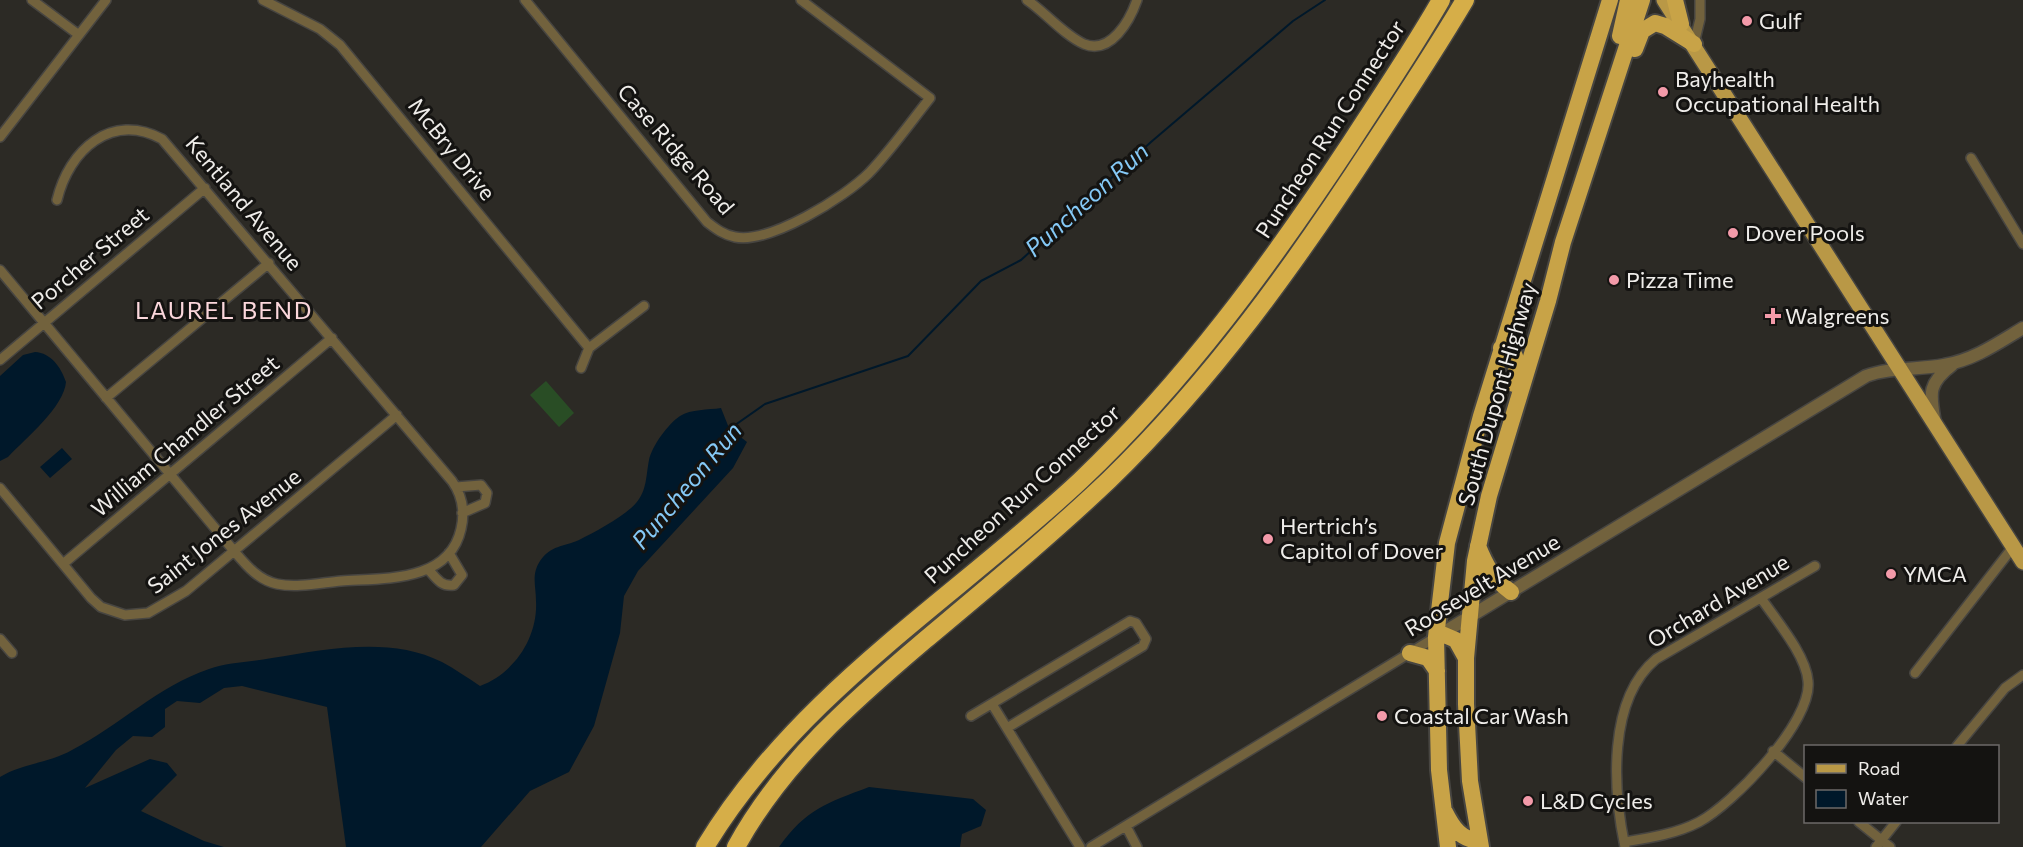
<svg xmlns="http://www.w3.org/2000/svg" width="2023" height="847" font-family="Commissioner,sans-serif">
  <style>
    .green { fill: #294d25 }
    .water { fill: #00182a }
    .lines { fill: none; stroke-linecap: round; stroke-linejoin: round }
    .stream { stroke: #00182a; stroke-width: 2 }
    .minor-casing { stroke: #474541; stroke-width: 12 }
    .tertiary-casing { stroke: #474541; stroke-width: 15 }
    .primary-casing { stroke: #474541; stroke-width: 18 }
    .trunk-casing { stroke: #474541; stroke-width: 20 }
    .motorway-casing { stroke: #474541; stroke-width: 21 }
    .minor { stroke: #72623d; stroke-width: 9 }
    .tertiary { stroke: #72623d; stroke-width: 12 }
    .primary { stroke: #b99846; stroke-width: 15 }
    .trunk { stroke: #c8a347; stroke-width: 16 }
    .motorway { stroke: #d6ae48; stroke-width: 18 }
    .poi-dot { fill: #f39aa9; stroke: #141311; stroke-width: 2 }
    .labels { text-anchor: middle; stroke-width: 6; stroke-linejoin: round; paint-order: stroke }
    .poi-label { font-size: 22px; fill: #efedea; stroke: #141311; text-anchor: start }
    .street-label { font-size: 22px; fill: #efedea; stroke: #141311 }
    .water-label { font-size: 24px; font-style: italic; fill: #85c9f6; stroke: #141311 }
    .neighbourhood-label { font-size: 24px; letter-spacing: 1.5px; fill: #fbd7dc; stroke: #141311 }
  </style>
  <rect width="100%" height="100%" fill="#2c2a25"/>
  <!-- green -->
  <path class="green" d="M546,381L574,413L559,427L530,395Z"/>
  <!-- water -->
  <path class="water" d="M35,352C51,353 61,367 66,382C64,407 26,438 8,457L0,461V376L23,355Z
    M721,408L729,428L747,442L733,468L638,571L624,596L620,633L594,726L569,772L530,791L481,847H346L327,707L242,686L224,688L200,703L177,701L165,709V727L152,737L133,736L116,750L85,788L150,759L167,763L177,775L141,811L204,841L224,847H0V777C21,764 49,763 72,750C119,726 158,686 209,669C228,662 252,662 272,658C326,649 391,636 442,662C455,669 468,678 480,686C515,673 538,637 536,601C536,586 531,575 540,561C551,545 563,547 579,540C595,532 625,516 636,503C647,491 646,475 649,460C652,446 668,424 680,416C691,409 708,410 721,408Z
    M62,448L72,459L50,478L40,467Z
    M869,787L973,799L986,810L981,826L962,834L960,847H779C806,809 827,803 869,787Z"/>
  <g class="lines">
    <!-- stream -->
    <path class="stream" d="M728,430L765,404L908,356L981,281L1021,260L1151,142L1293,21L1325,0"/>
    <!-- minor casing -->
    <g class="minor-casing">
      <path id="minor" d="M32,0L79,35
        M263,0L320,29L340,45L589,348
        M525,0L707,222C716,229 724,235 735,237C770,244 845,197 869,173C891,150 910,123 930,98L801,0
        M1027,0C1046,13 1064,35 1084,44C1111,55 1130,20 1137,0
        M1694,44L1700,19V0
        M0,137L106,0
        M1971,158L2023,244
        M0,270L234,551C246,565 258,580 277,584C297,588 320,583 341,581C383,578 449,583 461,529C465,512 462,495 452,481L162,139C111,112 69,150 57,200
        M0,360L205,188
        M581,368L589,348L644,306
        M106,398L269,263
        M456,487L481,485L487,493L485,503L462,513
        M0,488L91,598L101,607L125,615L148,613L186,591L397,415
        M63,564L332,338
        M428,569C436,578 441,587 454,585L462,575L449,553
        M0,639L12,653
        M1915,673L2013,547
        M992,704L1080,847
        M971,716L1130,621L1136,623L1146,639L1143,646L1007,728
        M1957,746L2005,688L2023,675
        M1773,751L1806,778
        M1859,822L1890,847
        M1126,826L1137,847
        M1624,842C1649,838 1676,834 1699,822C1733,804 1813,721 1808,681C1806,655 1776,620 1761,598
        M1091,847L1436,637
        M1625,847C1613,790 1607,700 1656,659L1815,566
        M1876,847L1896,822"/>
    </g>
    <!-- tertiary casing -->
    <g class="tertiary-casing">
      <path id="tertiary" d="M1935,423C1930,394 1927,384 1952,365
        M1438,636L1866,376C1890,367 1918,370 1944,365C1974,360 1998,343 2023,328"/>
    </g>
    <!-- primary casing -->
    <g class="primary-casing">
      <path id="primary" d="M1664,0L2023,562"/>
    </g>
    <!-- trunk casing -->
    <g class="trunk-casing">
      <path id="trunk" d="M1675,0L1681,24
        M1620,36L1628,0
        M1635,49L1642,31L1655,23L1665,26L1694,44
        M1501,348L1515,356L1517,366L1514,384
        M1478,546C1486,566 1493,579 1511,592
        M1442,634L1456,640L1466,658
        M1410,653L1428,658L1437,671
        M1445,812C1453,828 1461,840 1480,841
        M1448,847L1439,770L1436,637L1447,543L1481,416L1610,0
        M1481,847L1470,781L1466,704V658L1475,561L1489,496L1548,301L1563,242L1642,0"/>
    </g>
    <!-- motorway casing -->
    <g class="motorway-casing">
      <path id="motorway" d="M705,847C797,694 953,600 1081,480C1186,380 1270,265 1350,144C1381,96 1413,49 1441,0
        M736,847C782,763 853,701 925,640C987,588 1050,536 1109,480C1213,379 1295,264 1374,143C1405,96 1436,49 1465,0"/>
    </g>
    <!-- minor -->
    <use href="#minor" class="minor"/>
    <!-- tertiary -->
    <use href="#tertiary" class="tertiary"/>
    <!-- primary -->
    <use href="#primary" class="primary"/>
    <!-- trunk -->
    <use href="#trunk" class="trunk"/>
    <!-- motorway -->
    <use href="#motorway" class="motorway"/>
  </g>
  <!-- markers -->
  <g class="poi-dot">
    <circle cx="1747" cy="21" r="6"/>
    <circle cx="1663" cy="92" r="6"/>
    <circle cx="1733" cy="233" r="6"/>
    <circle cx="1614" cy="280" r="6"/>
    <path d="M1770 307h6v6h6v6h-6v6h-6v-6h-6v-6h6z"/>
    <circle cx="1268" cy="539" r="6"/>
    <circle cx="1891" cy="574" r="6"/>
    <circle cx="1382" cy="716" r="6"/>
    <circle cx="1528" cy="801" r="6"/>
  </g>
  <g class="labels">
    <!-- poi labels -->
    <g class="poi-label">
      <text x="1759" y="29">Gulf</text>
      <text x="1675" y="87">Bayhealth<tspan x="1675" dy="25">Occupational Health</tspan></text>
      <text x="1745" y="241">Dover Pools</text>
      <text x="1626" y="288">Pizza Time</text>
      <text x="1785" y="324">Walgreens</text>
      <text x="1280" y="534">Hertrich’s<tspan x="1280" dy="25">Capitol of Dover</tspan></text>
      <text x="1903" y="582">YMCA</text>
      <text x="1394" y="724">Coastal Car Wash</text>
      <text x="1540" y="809">L&amp;D Cycles</text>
    </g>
    <!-- street labels -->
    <g class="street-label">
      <text transform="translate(1330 129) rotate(-57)" y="8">Puncheon Run Connector</text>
      <text transform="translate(452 149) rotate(51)" y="8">McBry Drive</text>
      <text transform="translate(676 149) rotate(49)" y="8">Case Ridge Road</text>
      <text transform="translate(244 203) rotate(50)" y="8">Kentland Avenue</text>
      <text transform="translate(90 258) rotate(-40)" y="8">Porcher Street</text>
      <text transform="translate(1497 394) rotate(-74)" y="8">South Dupont Highway</text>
      <text transform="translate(185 436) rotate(-40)" y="8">William Chandler Street</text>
      <text transform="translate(1022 494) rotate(-42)" y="8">Puncheon Run Connector</text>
      <text transform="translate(224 531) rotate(-38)" y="8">Saint Jones Avenue</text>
      <text transform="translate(1482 585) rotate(-31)" y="8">Roosevelt Avenue</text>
      <text transform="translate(1718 601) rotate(-31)" y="8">Orchard Avenue</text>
    </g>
    <!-- water labels -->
    <g class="water-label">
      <text transform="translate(1087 200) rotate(-42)" y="8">Puncheon Run</text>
      <text transform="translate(687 486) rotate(-50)" y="8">Puncheon Run</text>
    </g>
    <!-- neighbourhood labels -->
    <g class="neighbourhood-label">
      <text x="224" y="319">LAUREL BEND</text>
    </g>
  </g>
  <!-- legend -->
  <rect x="1804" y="745" width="195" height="78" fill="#141311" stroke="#6c6a68" stroke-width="1.5"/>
  <rect x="1816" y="764" width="30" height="9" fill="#b99846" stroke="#6c6a68" stroke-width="1.5"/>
  <text x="1858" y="775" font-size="18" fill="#efedea">Road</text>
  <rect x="1816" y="790" width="30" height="18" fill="#00182a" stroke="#6c6a68" stroke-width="1.5"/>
  <text x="1858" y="805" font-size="18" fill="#efedea">Water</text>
</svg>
